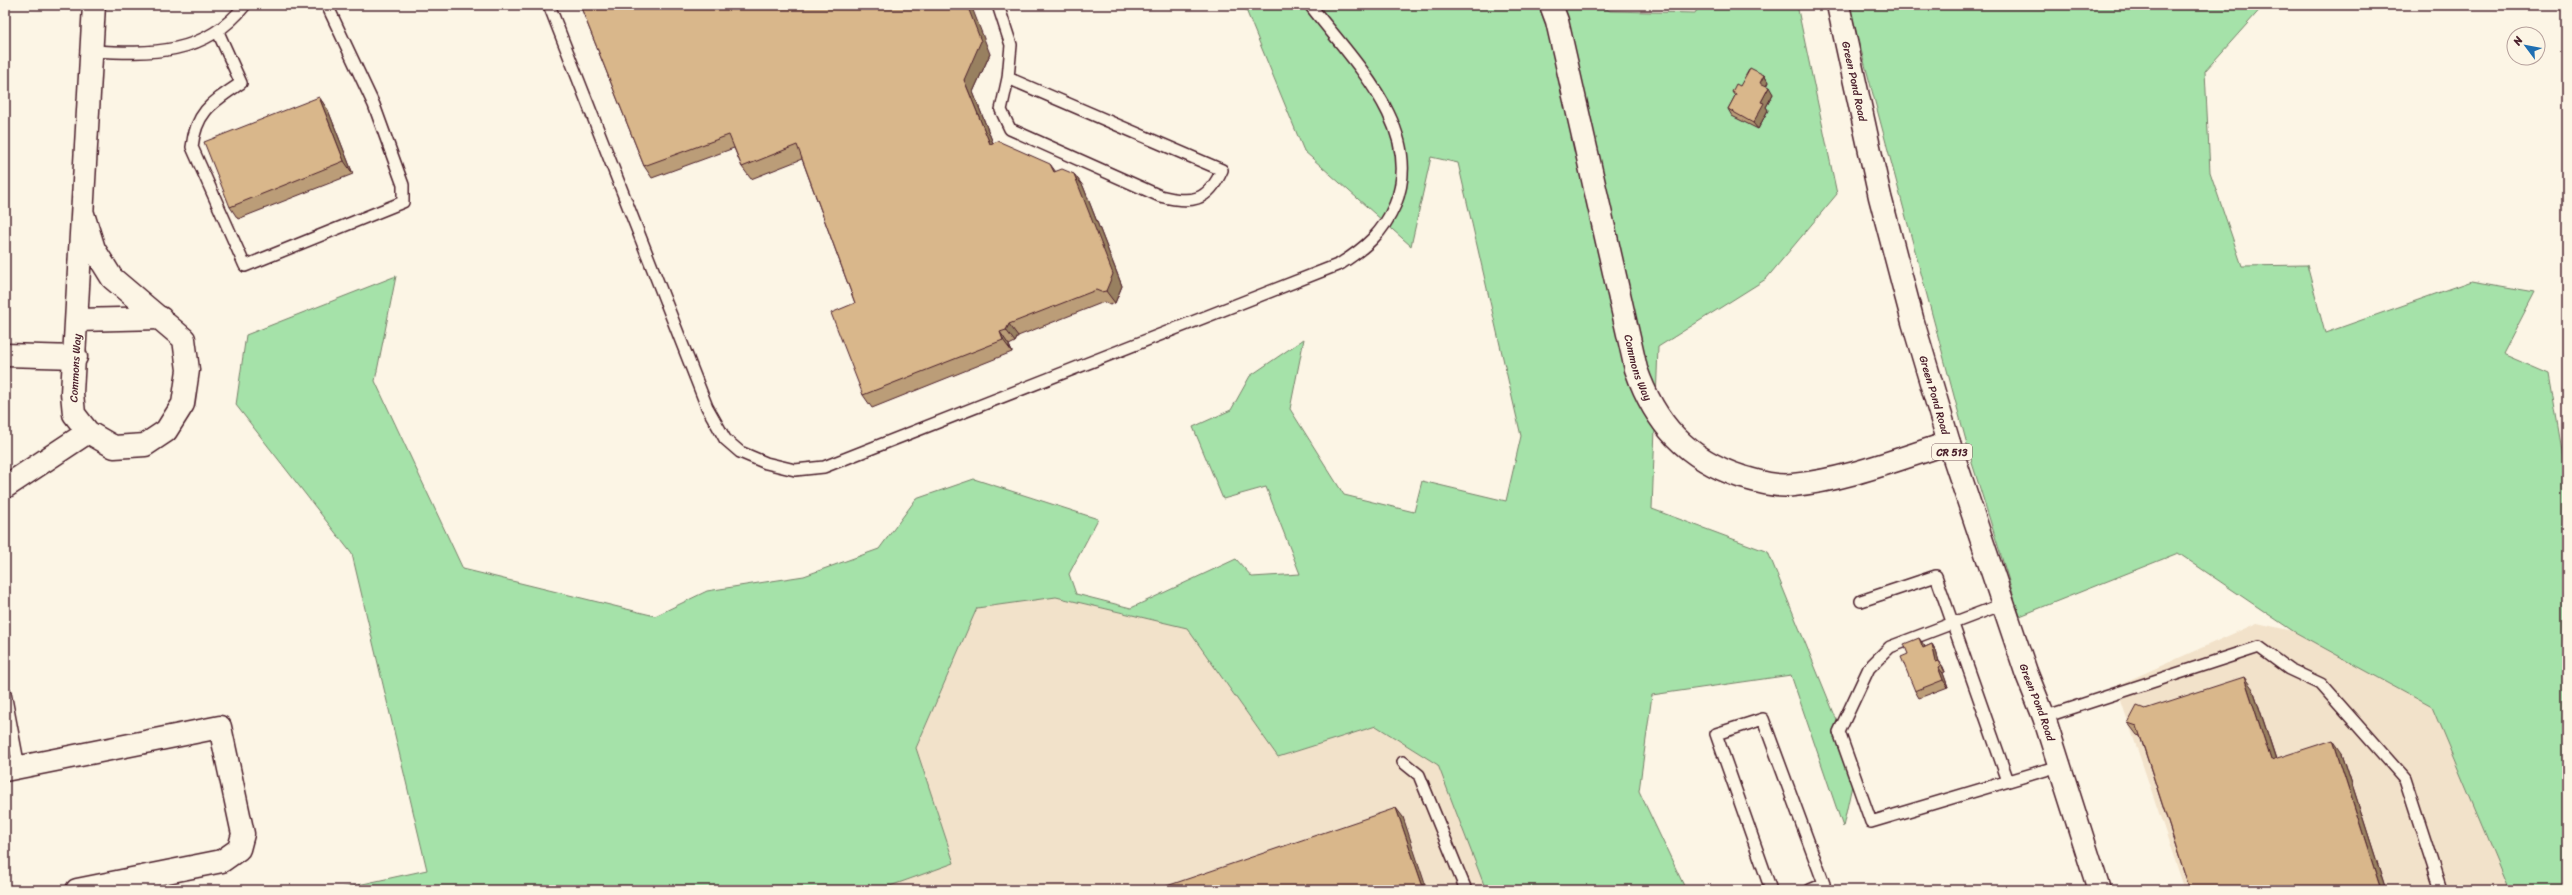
<svg xmlns="http://www.w3.org/2000/svg" width="2572" height="895" font-family="Sriracha,sans-serif">
  <style>
    .built { fill: #f2e2ca }
    .green { fill: #a5e2a9; stroke: #78806a }
    .lines { fill: none; stroke-linecap: round; stroke-linejoin: round }
    .service-casing { stroke: #4a1f2b; stroke-width: 14 }
    .minor-casing { stroke: #4a1f2b; stroke-width: 25 }
    .primary-casing { stroke: #4a1f2b; stroke-width: 25 }
    .service { stroke: #fcf5e5; stroke-width: 11 }
    .minor { stroke: #fcf5e5; stroke-width: 22 }
    .primary { stroke: #fcf5e5; stroke-width: 22 }
    .wall { fill: #bb9d78; stroke: #4a1f2b }
    .shaded-wall { fill: #988061; stroke: #4a1f2b }
    .building { fill: #d9b78b; stroke: #4a1f2b }
    .labels { text-anchor: middle; stroke-width: 3; stroke-linejoin: round; paint-order: stroke }
    .shield { fill: #fcf5e5; stroke: #7f5f63; stroke-width: 1 }
    .shield-label { font-size: 10px; font-weight: bold; fill: #4a1f2b }
    .street-label { font-size: 11px; fill: #4a1f2b; stroke: #fcf5e5 }
  </style>
  <rect width="100%" height="100%" fill="#fcf5e5"/>
  <filter id="ink" filterUnits="userSpaceOnUse"><feTurbulence type="fractalNoise" baseFrequency=".025" numOctaves="2"/><feDisplacementMap in="SourceGraphic" scale="8" xChannelSelector="R" yChannelSelector="G"/><feConvolveMatrix kernelMatrix="1 2 1 2 8 2 1 2 1" color-interpolation-filters="sRGB"/></filter>
  <g filter="url(#ink)">
    <!-- built -->
    <path class="built" d="M1056,597L1187,628L1278,757L1376,726L1438,765L1486,890H879L954,862L916,749L977,608Z
      M2257,623L2293,631L2432,707L2509,890H2185L2116,686Z"/>
    <!-- green -->
    <path class="green" d="M1244,5H1599L1610,11L1695,13L1700,5H1797L1837,194L1766,279L1658,347L1652,509L1768,552L1856,767L1843,827L1791,675L1652,695L1639,791L1686,890H1486L1438,765L1376,726L1278,757L1187,628L1056,597L977,608L916,748L954,863L879,890H335L427,870L352,554L236,405L246,335L396,276L375,381L463,569L655,616L707,591L804,576L879,549L916,499L974,479L1098,519L1069,574L1076,594L1131,608L1236,559L1252,577L1300,574L1266,487L1223,499L1193,427L1231,410L1250,376L1304,339L1290,409L1344,495L1414,512L1422,481L1506,501L1521,436L1458,163L1431,157L1411,246L1304,151Z
      M1849,5H2264L2205,71L2210,172L2242,266L2307,265L2325,333L2472,281L2535,292L2503,354L2549,374L2567,480V890H2509L2432,707L2293,631L2178,553L2020,616L1972,463Z"/>
    <g class="lines">
      <!-- service casing -->
      <g class="service-casing">
        <path id="service" d="M549,5L707,407L725,439L740,452L766,463L795,470L824,467L1340,264C1365,248 1383,233 1395,205C1426,130 1352,60 1310,5
          M998,5L1011,45L1008,78L1001,110L1010,129L1160,196C1191,204 1208,202 1222,170L1008,78
          M218,32L241,83C213,102 196,111 192,147L245,266L403,202V185L374,105L327,5
          M91,51C151,54 205,56 245,5
          M1861,601L1936,576L2008,781
          M2003,604L1890,647L1869,668L1839,732L1871,822L2059,766
          M5,693L19,767
          M2044,717L2259,647L2289,669L2321,684L2405,779L2441,890
          M1403,762L1419,775L1466,890
          M1771,890L1716,734L1763,719L1824,884L1810,890"/>
      </g>
      <!-- minor casing -->
      <g class="minor-casing">
        <g id="minor">
          <path id="s1" d="M1551,5L1557,21L1636,369C1655,424 1687,459 1742,477C1759,482 1775,487 1793,485C1846,480 1898,459 1949,443"/>
          <path d="M83,214L94,249L112,278L184,339L188,370L183,404L166,431L145,445L114,447L88,432L74,414L72,393L94,5"/>
          <path d="M78,320L161,318"/>
          <path d="M5,355L76,357"/>
          <path d="M5,487L88,432"/>
          <path d="M5,770L220,727L243,834L239,849L222,861L77,890"/>
        </g>
      </g>
      <!-- primary casing -->
      <g class="primary-casing">
        <g id="primary">
          <path id="s2" d="M1838,5L1880,197L1913,322L1949,443L2026,672L2044,717L2099,890"/>
        </g>
      </g>
      <!-- service -->
      <use href="#service" class="service"/>
      <!-- minor -->
      <use href="#minor" class="minor"/>
      <!-- primary -->
      <use href="#primary" class="primary"/>
    </g>
    <!-- wall -->
    <path class="wall" d="M580,5L990,54L973,92L993,143L1056,172L1074,174L1083,186L1122,286L1115,303L1110,305L1104,302L1018,336L1015,342L1009,345L1012,352L872,408L863,395L855,303L802,159L751,179L742,167L734,148L652,178L644,166Z
      M1764,75L1768,82L1766,86L1773,94L1766,107L1768,110L1758,129L1732,116L1728,109L1735,96L1732,92L1740,86Z
      M319,97L328,110L353,174L238,219L230,207Z
      M1932,644L1936,651L1939,661L1943,667L1945,672L1943,673L1948,687L1919,698L1915,691L1924,645L1925,647Z
      M2253,689L2276,759L2342,753L2386,890H2190L2140,736L2137,735L2128,723L2145,709Z"/>
    <!-- shaded-wall -->
    <path class="shaded-wall" d="M967,5H971L990,54L973,92L998,156L990,144L964,80Z
      M1764,75L1768,82L1765,89L1760,83Z
      M1769,87L1773,94L1766,107L1768,110L1758,129L1753,123L1761,102Z
      M319,97L328,110L353,174L344,161Z
      M1050,164L1059,176L1054,172Z
      M1074,174L1083,186L1122,286L1115,303L1106,291Z
      M1009,324L1018,336L1015,342L1006,330Z
      M1000,332L1009,345L1012,352L1003,340Z
      M1919,638L1924,645L1928,654L1923,648Z
      M1932,644L1936,651L1940,666L1936,662Z
      M1939,661L1943,667L1945,672L1941,665Z
      M1938,667L1943,673L1948,687L1943,680Z
      M2244,677L2253,689L2280,772L2271,760Z
      M2333,740L2342,753L2386,890H2381Z
      M1396,808L1403,817L1427,890H1424Z"/>
    <!-- building -->
    <path class="building" d="M580,5H967L981,41L964,80L990,144L998,141L1050,164L1054,172L1062,169L1074,174L1113,274L1106,291L1101,292L1096,290L1009,324L1006,330L1000,332L1003,340L863,395L831,313L855,303L797,145L742,167L729,135L644,166Z
      M1750,68L1764,75L1760,83L1769,87L1761,102L1764,103L1753,123L1728,109L1736,94L1732,92L1736,84L1740,86Z
      M319,97L344,161L230,207L204,142Z
      M1919,638L1923,648L1932,644L1936,662L1939,661L1941,665L1938,667L1943,680L1915,691L1901,657L1908,654L1904,644Z
      M2244,677L2271,760L2333,740L2381,890H2190L2137,726L2128,723L2137,706L2145,709Z
      M1396,808L1424,890H1155Z"/>
  </g>
  <g class="labels">
    <!-- shield labels -->
    <rect class="shield" x="1932" y="444" width="40" height="16" rx="3"/>
    <g class="shield-label">
      <text x="1952" y="456">CR 513</text>
    </g>
    <!-- street labels -->
    <g class="street-label">
      <text dy="4" stroke="none"><textPath href="#s2" startOffset="78">Green Pond Road</textPath></text>
      <text dy="4" stroke="none"><textPath href="#s1" startOffset="373">Commons Way</textPath></text>
      <text transform="translate(75 368) rotate(-87)" y="4">Commons Way</text>
      <text dy="4" stroke="none"><textPath href="#s2" startOffset="402">Green Pond Road</textPath></text>
      <text dy="4" stroke="none"><textPath href="#s2" startOffset="726">Green Pond Road</textPath></text>
    </g>
  </g>
  <!-- margin -->
  <rect width="2572" height="895" fill="none" stroke="#fcf5e5" stroke-width="20"/>
  <rect x="10" y="10" width="2552" height="875" fill="none" stroke="#4a1f2b" stroke-width="1.5" filter="url(#ink)"/>
  <!-- north arrow -->
  <g transform="translate(2526 46) rotate(302)"><circle r="19" fill="#fcf5e5" stroke="#b59f9b"/>
  <path d="M0-3L7 15L0 10L-7 15Z" fill="#1f6fb2"/>
  <text y="-6" font-size="11" font-weight="bold" text-anchor="middle" fill="#4a1f2b">N</text>
  </g>
</svg>
